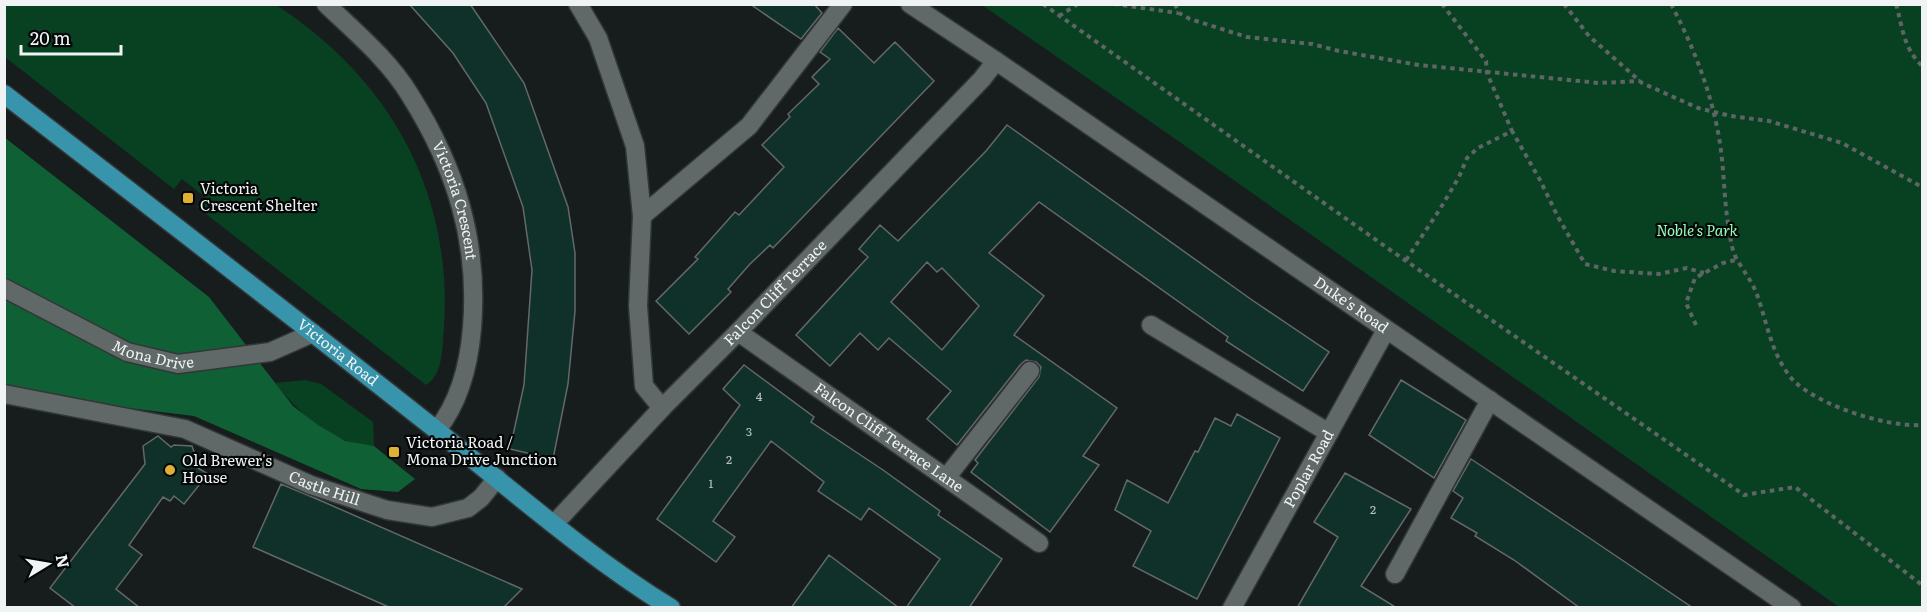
<svg xmlns="http://www.w3.org/2000/svg" width="1927" height="612" font-family="Literata,serif">
  <style>
    .green { fill: #084122 }
    .forest { fill: #106035 }
    .building { fill: #10312a; stroke: #636967; stroke-width: 1.5; fill-rule: evenodd }
    .lines { fill: none; stroke-linecap: round; stroke-linejoin: round }
    .lane-casing { stroke: #333637; stroke-width: 21 }
    .street-casing { stroke: #333637; stroke-width: 21 }
    .primary-casing { stroke: #333637; stroke-width: 21 }
    .path { stroke: #5f6464; stroke-width: 4; stroke-dasharray: 4.5 4.5; stroke-linecap: butt }
    .lane { stroke: #616868; stroke-width: 18 }
    .street { stroke: #616868; stroke-width: 18 }
    .primary { stroke: #3894ab; stroke-width: 18 }
    .poi-dot { fill: #e0b034; stroke: #050707; stroke-width: 2 }
    .labels { text-anchor: middle; stroke-width: 4.5; stroke-linejoin: round; paint-order: stroke }
    .number-label { font-size: 12px; fill: #b7c2c1 }
    .poi-label { font-size: 15px; fill: #eff3f3; stroke: #050707; text-anchor: start }
    .street-label { font-size: 15px; fill: #eff3f3; stroke: #050707 }
    .park-label { font-size: 15px; font-style: italic; fill: #97fcb8; stroke: #050707 }
  </style>
  <rect width="100%" height="100%" fill="#171d1d"/>
  <!-- green -->
  <path class="green" d="M4,5H276C389,78 453,191 444,327C442,346 444,374 426,385L197,207L205,197L182,179L174,189L5,57Z
    M982,5H1922V607H1839L1174,138Z
    M305,380L321,384L373,422L374,446C365,445 355,444 346,441C318,431 293,405 275,383Z"/>
  <!-- forest -->
  <path class="forest" d="M4,137L209,297L293,406L318,425L345,441L374,446L415,479L398,492L361,489L194,416L5,393Z"/>
  <!-- building -->
  <path class="building" d="M409,4H470L524,83L568,207L575,253V311L568,384L553,459L510,449L524,385L532,270L523,207L486,103L453,53Z
    M750,4H814L822,13L801,39Z
    M838,28L874,63L895,42L934,81L773,248L770,245L750,264L728,289L731,292L689,334L656,301L698,259L695,257L735,212L739,215L784,167L762,145L790,117L788,114L819,84L812,77L830,59L820,52Z
    M1007,125L1252,300L1329,352L1303,391L1226,341L1228,337L1039,202L989,253L1044,296L1014,335L1117,408L1083,456L1099,465L1050,532L971,472L978,463L975,460L1039,377L1041,367L1036,362L1026,360L1021,364L957,445L927,419L951,391L889,338L878,350L860,333L830,366L796,335L868,257L859,249L880,225L898,241L986,151ZM927,262L937,272L942,268L979,306L942,350L891,302Z
    M744,365L814,417L811,422L883,470L940,511L938,515L1002,559L969,608H906L940,559L869,508L861,520L818,491L824,482L771,441L713,521L735,537L716,562L657,519L740,405L723,389Z
    M1401,380L1466,420L1434,478L1369,435Z
    M1237,414L1280,438L1197,599L1133,566L1151,531L1115,510L1127,480L1168,503L1195,451L1198,452L1215,418L1231,426Z
    M158,436L171,447L174,445L192,446L198,464L196,467L208,474L184,504L174,496L170,501L163,497L129,545L142,555L116,589L140,608H76L50,588L145,464L143,446Z
    M1471,459L1579,531L1693,608H1580L1514,560L1475,536L1477,533L1451,518L1463,498L1453,491Z
    M1345,473L1411,509L1361,586L1397,608H1297L1338,537L1314,522Z
    M281,484L317,499L522,589L503,608H391L253,547Z
    M829,555L899,608H791Z"/>
  <g class="lines">
    <!-- lane casing -->
    <g class="lane-casing">
      <path id="lane" d="M578,4L598,38L635,146L642,216L638,306L644,386L662,408
        M642,216L749,126L843,4
        M1151,325L1329,433
        M946,478L1030,371
        M1395,574L1490,400"/>
    </g>
    <!-- street casing -->
    <g class="street-casing">
      <g id="street">
        <path id="s1" d="M326,4C355,32 389,60 410,95C456,168 479,242 472,328C469,365 460,401 437,430"/>
        <path id="s2" d="M910,4L996,61L1792,608"/>
        <path id="s3" d="M4,288L127,352L178,364L270,352L313,333"/>
        <path id="s4" d="M738,332L1039,543"/>
        <path id="s5" d="M4,394L185,429L311,485L387,510L432,517L468,508L481,498L497,478"/>
        <path id="s6" d="M554,524L662,408L738,332L982,79L996,61"/>
        <path id="s7" d="M1232,608L1386,330"/>
      </g>
    </g>
    <!-- primary casing -->
    <g class="primary-casing">
      <g id="primary">
        <path id="s8" d="M4,94C144,202 283,309 421,418C503,482 582,553 671,608"/>
      </g>
    </g>
    <!-- path -->
    <path class="path" d="M1043,4L1386,247L1744,495L1795,487L1922,585
      M1114,4L1178,13
      M1175,4L1179,13L1190,19L1247,37L1312,44L1339,51L1419,65L1599,83L1640,81
      M1442,4L1486,61L1487,73L1512,131
      M1564,4L1589,36L1642,83L1698,108L1731,116L1769,121L1842,143L1922,187
      M1671,4C1693,46 1709,86 1718,132C1725,166 1723,201 1730,235C1731,243 1733,254 1738,261C1744,272 1751,280 1756,292C1764,313 1768,336 1778,357C1782,365 1789,377 1796,383C1824,407 1886,427 1922,425
      M1896,4C1903,29 1903,47 1922,66
      M1059,16L1078,4
      M1406,260L1440,209L1459,177L1467,158L1478,148L1512,131L1540,180L1558,217L1585,264L1614,271L1659,274L1687,268L1704,273
      M1696,325L1686,303L1695,278L1723,263L1736,260"/>
    <!-- lane -->
    <use href="#lane" class="lane"/>
    <!-- street -->
    <use href="#street" class="street"/>
    <!-- primary -->
    <use href="#primary" class="primary"/>
  </g>
  <!-- markers -->
  <g class="poi-dot">
    <rect x="182" y="192" width="12" height="12" rx="3"/>
    <rect x="388" y="446" width="12" height="12" rx="3"/>
    <circle cx="170" cy="470" r="6"/>
  </g>
  <g class="labels">
    <!-- number labels -->
    <g class="number-label">
      <text x="759" y="401">4</text>
      <text x="749" y="436">3</text>
      <text x="729" y="464">2</text>
      <text x="711" y="488">1</text>
      <text x="1373" y="514">2</text>
    </g>
    <!-- poi labels -->
    <g class="poi-label">
      <text x="200" y="194">Victoria<tspan x="200" dy="17">Crescent Shelter</tspan></text>
      <text x="406" y="448">Victoria Road /<tspan x="406" dy="17">Mona Drive Junction</tspan></text>
      <text x="182" y="466">Old Brewer's<tspan x="182" dy="17">House</tspan></text>
    </g>
    <!-- street labels -->
    <g class="street-label">
      <text dy="5" stroke="none"><textPath href="#s1" startOffset="240">Victoria Crescent</textPath></text>
      <text dy="5" stroke="none"><textPath href="#s6" startOffset="320">Falcon Cliff Terrace</textPath></text>
      <text dy="5" stroke="none"><textPath href="#s2" startOffset="534">Duke's Road</textPath></text>
      <text dy="5" stroke="none"><textPath href="#s3" startOffset="165">Mona Drive</textPath></text>
      <text dy="5" stroke="none"><textPath href="#s8" startOffset="422">Victoria Road</textPath></text>
      <text dy="5" stroke="none"><textPath href="#s4" startOffset="184">Falcon Cliff Terrace Lane</textPath></text>
      <text dy="5" stroke="none"><textPath href="#s7" startOffset="159">Poplar Road</textPath></text>
      <text dy="5" stroke="none"><textPath href="#s5" startOffset="336">Castle Hill</textPath></text>
    </g>
    <!-- park labels -->
    <g class="park-label">
      <text x="1697" y="236">Noble's Park</text>
    </g>
  </g>
  <!-- border -->
  <rect width="1927" height="612" fill="none" stroke="#eff3f3" stroke-width="12"/>
  <!-- north arrow -->
  <g transform="translate(48 564) rotate(79)" stroke="#050707" stroke-width="4.5" paint-order="stroke">
  <path d="M0-4.5L10 22L0 15L-10 22Z" fill="#eff3f3"/>
  <text y="-9" font-size="16" font-weight="bold" text-anchor="middle" fill="#eff3f3">N</text>
  </g>
  <!-- scale -->
  <path d="M21 45v9h100v-9" fill="none" stroke="#eff3f3" stroke-width="3"/>
  <text x="30" y="45" font-size="18" fill="#eff3f3" stroke="#050707" stroke-width="4.5" paint-order="stroke">20 m</text>
</svg>
